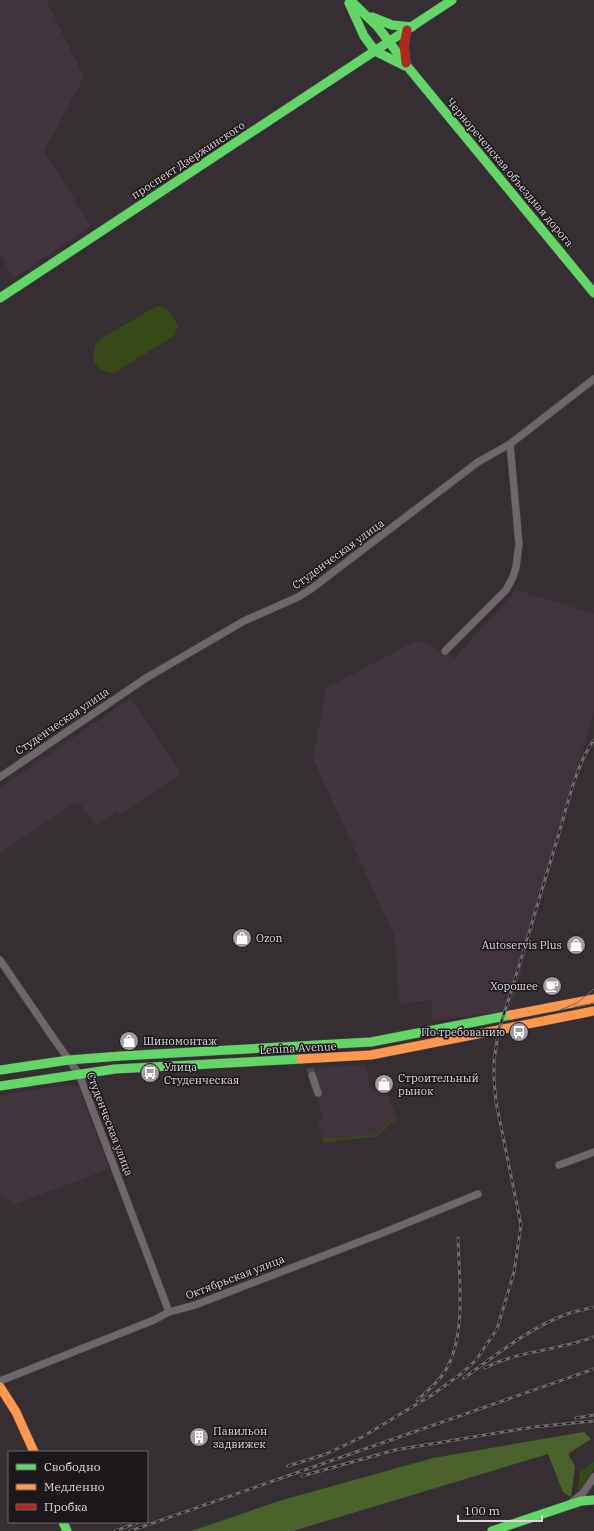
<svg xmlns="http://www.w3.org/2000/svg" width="594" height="1531" font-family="'IBM Plex Serif',serif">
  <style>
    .built { fill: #41343d }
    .green { fill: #364a18 }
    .forest { fill: #4b622d }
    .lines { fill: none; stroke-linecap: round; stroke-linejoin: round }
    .street-tunnel { stroke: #4e484c; stroke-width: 7; stroke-dasharray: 7 3.5; stroke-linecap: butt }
    .street-casing { stroke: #4f4b4e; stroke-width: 8 }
    .fast-casing { stroke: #4f4b4e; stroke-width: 10 }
    .slow-casing { stroke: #4f4b4e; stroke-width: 10 }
    .jam-casing { stroke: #4f4b4e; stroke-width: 10 }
    .street { stroke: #6f666c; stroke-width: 7 }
    .fast { stroke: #63d668; stroke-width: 9 }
    .slow { stroke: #ff974d; stroke-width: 9 }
    .jam { stroke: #b3261e; stroke-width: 9 }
    .tram { stroke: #70696e; stroke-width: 1 }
    .rail-casing { stroke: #70696e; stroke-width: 3 }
    .rail { stroke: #1b171a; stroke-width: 1.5; stroke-dasharray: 4.5; stroke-linecap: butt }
    .labels { text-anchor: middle; stroke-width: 3; stroke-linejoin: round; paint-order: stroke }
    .street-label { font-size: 11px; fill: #ded8dc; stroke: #1b171a }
    .poi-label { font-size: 11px; fill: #ded8dc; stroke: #1b171a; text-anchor: start }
  </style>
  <rect width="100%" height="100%" fill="#352f33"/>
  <!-- built -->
  <path class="built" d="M0,0H46L84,77L44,151L91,226L14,278L0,256Z
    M516,590L594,614V711L510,1010L433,1021L431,1000L399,1004L395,937L313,759L326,688L418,640L455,658Z
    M131,699L181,774L120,815L117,811L95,826L78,801L0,853V787Z
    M365,1065L372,1093L386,1090L397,1118L378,1136L323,1143L318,1121L323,1119L317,1097L314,1098L306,1070L311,1068Z
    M73,1084L78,1086L109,1169L15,1204L0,1195V1095Z"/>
  <!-- green -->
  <path class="green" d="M157,306L166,308L178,325L175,335L114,373C93,371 90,359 97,341Z
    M396,1116L397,1118L378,1136L323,1143L322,1139L330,1137L331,1139L377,1134Z
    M594,1462V1469L580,1490L578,1489L580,1472Z"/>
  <!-- forest -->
  <path class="forest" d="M584,1432L591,1439L568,1454L575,1466L571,1497L563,1492L548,1454L293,1531H192L279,1501L433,1458Z"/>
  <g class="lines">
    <!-- street-tunnel -->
    <path class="street-tunnel" d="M310,1068L312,1075"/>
    <!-- street casing -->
    <g class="street-casing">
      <path id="street" d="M445,651L506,590L513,577L516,567L519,544L510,444
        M0,777L146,678L244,621L298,597L311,589L478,462L510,444L594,379
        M0,960L54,1039L79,1074L169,1312
        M312,1075L318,1093
        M559,1165L594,1152
        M0,1381L154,1320L169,1312L195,1305L385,1232L478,1194
        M572,1502L583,1493L594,1477"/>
    </g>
    <!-- fast casing -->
    <g class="fast-casing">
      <path id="fast" d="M350,0L378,27L407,66L594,293
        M349,3L364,36L375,51L405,66
        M372,17L392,25L412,27
        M0,298L452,0
        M0,1070L69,1060L121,1056L371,1042L511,1015
        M0,1086L115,1069L301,1059
        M63,1522L67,1531
        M492,1531L581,1501L594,1500"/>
    </g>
    <!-- slow casing -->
    <g class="slow-casing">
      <path id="slow" d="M511,1015L594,999
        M301,1059L371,1055L594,1011
        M0,1387L16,1412L34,1452"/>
    </g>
    <!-- jam casing -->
    <g class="jam-casing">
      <path id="jam" d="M406,63L404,45L407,30"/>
    </g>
    <!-- street -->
    <use href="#street" class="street"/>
    <!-- fast -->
    <use href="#fast" class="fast"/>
    <!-- slow -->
    <use href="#slow" class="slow"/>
    <!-- jam -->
    <use href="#jam" class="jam"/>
    <!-- tram -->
    <path class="tram" d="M574,1007L594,1003
      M560,1010L577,1003L594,989"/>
    <!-- rail casing -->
    <g class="rail-casing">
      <path id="rail" d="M485,1368C519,1350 558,1351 594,1337
        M464,1378C496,1355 529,1328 567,1314C576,1311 585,1309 594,1307
        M417,1400C428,1391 442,1379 448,1366C466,1331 459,1276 458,1238
        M576,1418L594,1415
        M288,1466L326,1454L362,1437L432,1395L462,1373L476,1360L497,1329L514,1272L521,1225L496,1102L494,1079V1060L499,1029C520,966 538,901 558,837C567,807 576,764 594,740
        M302,1476L395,1450L533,1427L594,1421
        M115,1531L137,1523
        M130,1531L594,1369"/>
    </g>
    <!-- rail -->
    <use href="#rail" class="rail"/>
  </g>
  <!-- icons -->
  <defs>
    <g id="shop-disc" transform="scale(1)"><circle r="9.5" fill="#a39da1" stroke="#1b171a"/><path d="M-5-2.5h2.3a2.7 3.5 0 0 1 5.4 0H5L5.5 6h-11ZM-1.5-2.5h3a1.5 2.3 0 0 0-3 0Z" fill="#fff"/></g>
    <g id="cafe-disc" transform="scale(1)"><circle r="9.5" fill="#a39da1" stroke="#1b171a"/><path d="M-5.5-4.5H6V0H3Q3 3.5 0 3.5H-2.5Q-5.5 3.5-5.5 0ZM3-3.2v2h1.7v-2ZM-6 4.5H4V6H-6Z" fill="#fff"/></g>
    <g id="bus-disc" transform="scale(1)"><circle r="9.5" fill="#a39da1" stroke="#1b171a"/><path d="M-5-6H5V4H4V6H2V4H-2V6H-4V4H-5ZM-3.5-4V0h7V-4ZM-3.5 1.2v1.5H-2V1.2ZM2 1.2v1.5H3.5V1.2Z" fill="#fff"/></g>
    <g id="building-disc" transform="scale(1)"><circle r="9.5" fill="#a39da1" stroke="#1b171a"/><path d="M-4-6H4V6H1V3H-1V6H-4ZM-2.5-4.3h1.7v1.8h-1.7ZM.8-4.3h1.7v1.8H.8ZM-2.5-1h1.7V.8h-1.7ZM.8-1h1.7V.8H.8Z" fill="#fff"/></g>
  </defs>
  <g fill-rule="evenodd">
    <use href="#shop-disc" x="242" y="938"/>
    <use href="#shop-disc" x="576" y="945"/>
    <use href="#cafe-disc" x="552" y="986"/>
    <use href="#bus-disc" x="519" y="1032"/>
    <use href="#shop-disc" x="129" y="1041"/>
    <use href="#bus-disc" x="150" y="1073"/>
    <use href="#shop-disc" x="384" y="1084"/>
    <use href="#building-disc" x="199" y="1437"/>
  </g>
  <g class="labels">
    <!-- street labels -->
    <g class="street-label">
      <text transform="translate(188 160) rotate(-33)" y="4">проспект Дзержинского</text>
      <text transform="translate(510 172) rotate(50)" y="4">Чернореченская объездная дорога</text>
      <text transform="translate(338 554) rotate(-36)" y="4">Студенческая улица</text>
      <text transform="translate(62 721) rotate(-34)" y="4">Студенческая улица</text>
      <text transform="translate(298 1048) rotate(-3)" y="4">Lenina Avenue</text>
      <text transform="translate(110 1124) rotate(69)" y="4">Студенческая улица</text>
      <text transform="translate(235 1277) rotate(-21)" y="4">Октябрьская улица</text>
    </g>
    <!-- poi labels -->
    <g class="poi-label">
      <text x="256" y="942">Ozon</text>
      <text x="562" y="949" text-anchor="end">Autoservis Plus</text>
      <text x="538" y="990" text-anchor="end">Хорошее</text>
      <text x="505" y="1036" text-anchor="end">По требованию</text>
      <text x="143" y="1045">Шиномонтаж</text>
      <text x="164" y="1071">Улица<tspan x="164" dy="13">Студенческая</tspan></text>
      <text x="398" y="1082">Строительный<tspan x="398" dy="13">рынок</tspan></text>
      <text x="213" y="1435">Павильон<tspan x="213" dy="13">задвижек</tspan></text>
    </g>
  </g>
  <!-- legend -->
  <rect x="8" y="1451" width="140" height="72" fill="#1b171a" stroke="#696468"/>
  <rect x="16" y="1464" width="20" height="6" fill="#63d668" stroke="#696468"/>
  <text x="44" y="1471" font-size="12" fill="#ded8dc">Свободно</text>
  <rect x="16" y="1484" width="20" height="6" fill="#ff974d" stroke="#696468"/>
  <text x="44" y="1491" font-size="12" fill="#ded8dc">Медленно</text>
  <rect x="16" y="1504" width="20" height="6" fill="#b3261e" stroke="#696468"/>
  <text x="44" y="1511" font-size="12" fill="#ded8dc">Пробка</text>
  <!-- scale -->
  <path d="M458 1515v6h84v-6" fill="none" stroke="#ded8dc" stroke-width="2"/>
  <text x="464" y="1515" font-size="12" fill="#ded8dc" stroke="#1b171a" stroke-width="3" paint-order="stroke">100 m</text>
</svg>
